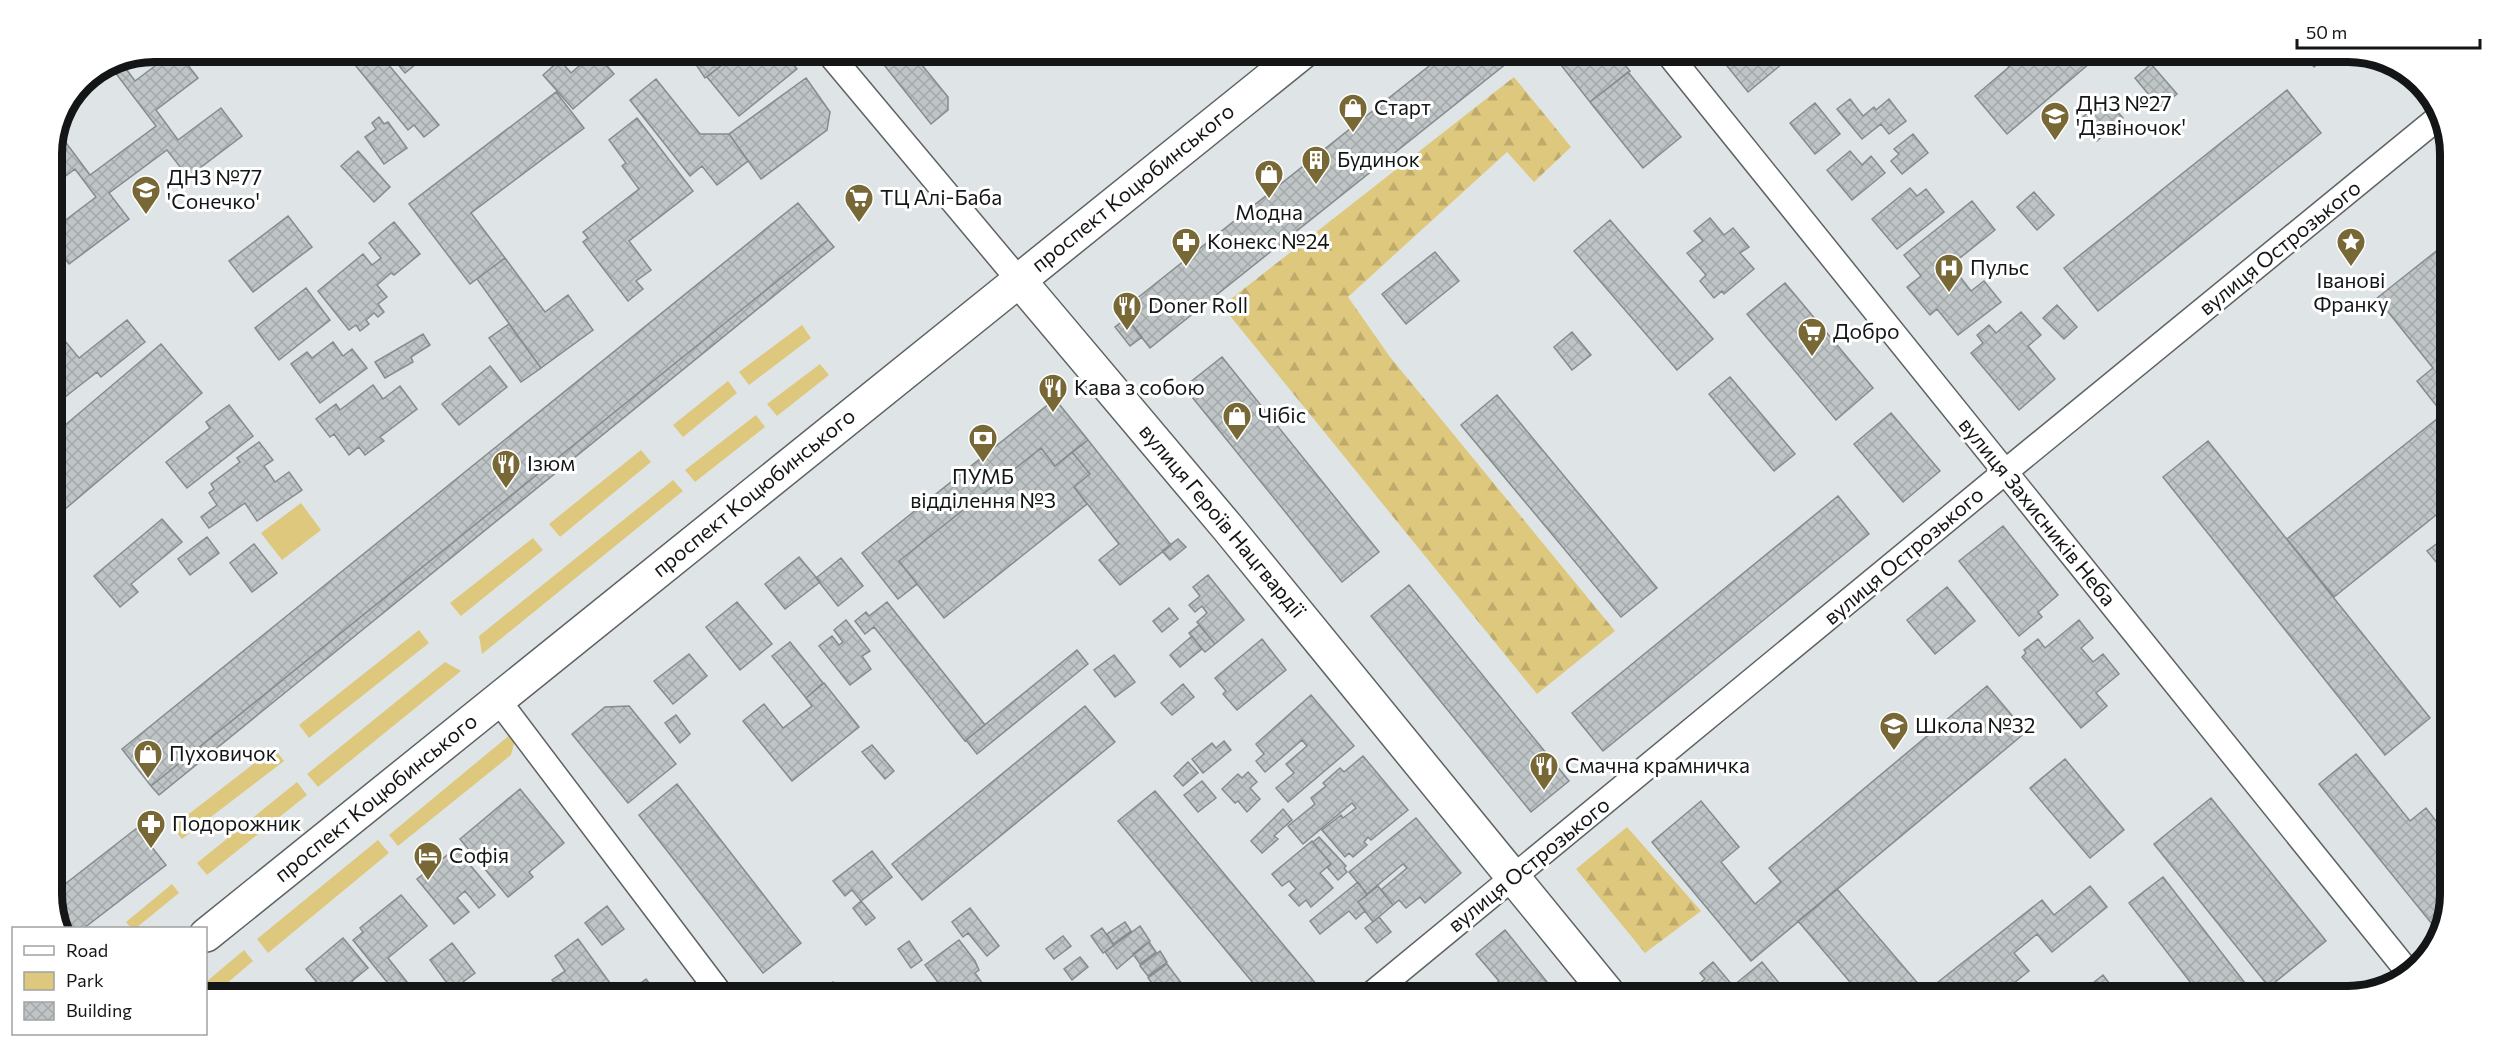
<svg xmlns="http://www.w3.org/2000/svg" width="2501" height="1047" font-family="Commissioner,sans-serif">
  <style>
    .green { fill: #dec87e }
    .forest { fill: url(#forest-firs) }
    .building { fill: url(#building-cross-hatch); stroke: #868b8d; stroke-width: 1.5 }
    .lines { fill: none; stroke-linecap: round; stroke-linejoin: round }
    .street-casing { stroke: #5d6263; stroke-width: 27 }
    .secondary-casing { stroke: #5d6263; stroke-width: 36 }
    .street { stroke: #fff; stroke-width: 24 }
    .secondary { stroke: #fff; stroke-width: 33 }
    .labels { text-anchor: middle; stroke-width: 6; stroke-linejoin: round; paint-order: stroke }
    .poi-label { font-size: 21px; fill: #131516; stroke: #fff; text-anchor: start }
    .street-label { font-size: 21px; fill: #131516; stroke: #fff }
    .rim { fill: none; stroke: #131516; stroke-width: 8 }
  </style>
  <defs>
    <pattern id="forest-firs" width="22" height="20" patternUnits="userSpaceOnUse" patternTransform="scale(1.5)"><rect width="22" height="20" fill="#dec87e"/><path d="M5 1l3.5 6h-7zM16 11l3.5 6h-7z" fill="#beab6c"/></pattern>
    <pattern id="building-cross-hatch" width="8" height="8" patternUnits="userSpaceOnUse" patternTransform="scale(1.5)"><rect width="8" height="8" fill="#bfc5c6"/><path d="M0 0l8 8M0 8l8-8" fill="none" stroke="#a3a8a9"/></pattern>
  </defs>
  <rect width="100%" height="100%" fill="#dfe5e6"/>
  <!-- green -->
  <path class="green" d="M802,325L811,338L749,385L739,372Z
    M820,364L829,375L777,416L767,404Z
    M728,381L737,393L683,437L673,425Z
    M756,415L765,427L695,482L685,470Z
    M641,450L651,462L560,537L549,524Z
    M673,480L683,491L482,654L479,636Z
    M301,503L321,530L282,560L261,533Z
    M533,538L543,550L461,616L450,603Z
    M419,630L429,643L309,738L299,725Z
    M445,662L461,671L318,787L307,774Z
    M512,733L515,740L511,755L398,846L389,835Z
    M274,748L284,761L182,839L172,827Z
    M297,782L307,795L207,875L197,863Z
    M378,840L389,853L268,953L257,939Z
    M172,884L179,893L136,928H131L126,922Z
    M244,950L253,961L212,996H206V982Z"/>
  <!-- forest -->
  <path class="forest" d="M1514,77L1571,147L1534,182L1507,152L1348,297L1390,357L1615,631L1537,694L1222,306Z
    M1627,827L1701,911L1645,953L1576,869Z"/>
  <!-- building -->
  <path class="building" d="M175,51H177L198,78L156,110L178,140L221,108L242,136L188,177L167,150L109,193L129,219L69,264L51,240V231L96,197L75,169L51,187V148L58,132L90,175L156,126L108,63L118,58L135,81Z
    M374,51H377L439,125L424,137L414,125L408,130L356,66Z
    M387,51H432L405,73Z
    M623,51H644L631,61Z
    M687,51H713L723,64L705,78Z
    M739,51H782L797,69L739,116L707,77Z
    M873,51H917L913,54L948,97V110L931,124Z
    M1448,51H1522L1150,348L1121,311Z
    M1550,51H1614L1630,71L1590,102Z
    M1715,51H1771L1782,64L1748,92Z
    M1996,51L2029,52L2104,51L2007,134L1975,96L2009,67Z
    M2300,51H2332V52L2314,67Z
    M595,52L614,74L573,109L543,75L560,60L571,73Z
    M2151,64L2177,94L2160,108L2135,78Z
    M1628,72L1681,137L1643,168L1590,102Z
    M93,73L95,76L78,89L81,81Z
    M806,78L830,112L827,130L761,179L729,134Z
    M656,79L700,134H729L748,161L717,185L702,166L690,176L630,100Z
    M2287,90L2321,133L2098,311L2064,268Z
    M556,92L584,128L471,213L505,258L470,284L409,204Z
    M2105,98L2123,118L2097,141L2078,121Z
    M1850,99L1863,116L1874,107L1876,110L1889,99L1906,121L1889,134L1881,124L1862,139L1837,109Z
    M1815,103L1840,134L1815,154L1790,123Z
    M379,117L384,124L388,122L407,148L384,164L365,137L376,129L372,123Z
    M637,118L693,191L629,241L651,270L636,281L643,289L628,301L583,242L588,238L583,232L639,189L622,166L626,163L609,140Z
    M1913,134L1928,153L1902,174L1891,161L1899,154L1894,149Z
    M358,151L390,187L374,202L341,166Z
    M1850,151L1862,165L1871,156L1885,173L1852,200L1827,170Z
    M1910,188L1917,196L1926,189L1944,212L1897,249L1872,219Z
    M2034,192L2054,215L2037,230L2017,207Z
    M1972,201L1995,230L1951,265L1971,291L1984,281L2001,302L1958,335L1937,309L1930,315L1907,287L1921,276L1904,255Z
    M798,203L828,240L151,786L122,749Z
    M288,216L312,247L253,292L229,261Z
    M1710,218L1724,235L1733,228L1749,247L1740,253L1754,269L1724,294L1722,291L1714,298L1700,281L1706,275L1687,253L1703,241L1694,231Z
    M1610,220L1713,339L1677,370L1574,251Z
    M394,222L420,254L394,275L391,273L377,285L387,297L378,304L384,312L378,317L374,313L366,320L369,324L360,331L356,325L349,330L318,291L363,254L372,265L381,258L369,243Z
    M828,240L834,247L159,795L151,786Z
    M2449,241L2446,507L2334,597L2287,539L2443,414L2417,381L2433,368L2377,298Z
    M1435,252L1459,281L1406,324L1382,294Z
    M505,258L545,312L568,295L593,330L541,368L477,279Z
    M1785,283L1873,388L1836,420L1747,314Z
    M306,288L330,320L279,360L255,328Z
    M2057,305L2077,327L2064,339L2043,318Z
    M2021,312L2041,335L2028,346L2055,379L2019,410L1971,353L1983,343L1977,335L1989,325L1996,333Z
    M1127,318L1142,337L1130,346L1115,327Z
    M127,320L145,342L101,377L97,372L65,397L51,380V324L79,358Z
    M509,324L541,368L521,382L489,338Z
    M1572,332L1591,355L1572,370L1554,347Z
    M423,334L430,345L411,357L413,362L385,378L375,362Z
    M333,342L343,356L352,349L367,368L320,403L291,364L307,352L312,358Z
    M161,344L202,393L51,521V437Z
    M1222,357L1379,552L1342,582L1184,387Z
    M490,366L507,387L459,425L442,404Z
    M1730,377L1795,454L1774,471L1709,394Z
    M373,385L383,399L400,386L417,409L380,437L384,441L365,455L359,447L349,455L334,434L330,437L316,419L336,404L340,410Z
    M1497,395L1657,588L1621,617L1461,425Z
    M1055,399L1088,440L1055,466L1041,448L899,561L917,584L898,599L862,553Z
    M229,405L253,436L187,488L166,462L210,428L206,422Z
    M1891,413L1940,471L1903,502L1854,444Z
    M1088,440L1171,545L1120,585L1099,560L1119,544L1074,487L1090,474L1072,452Z
    M2208,441L2430,718L2385,755L2163,477Z
    M259,442L273,460L264,466L275,482L289,472L302,490L257,521L245,503L209,528L201,517L217,505L209,493L214,489L211,484L240,462L237,458Z
    M1041,448L1055,466L1072,452L1090,474L1074,487L1087,504L944,618L899,561Z
    M1838,496L1869,534L1603,751L1572,713Z
    M162,519L182,542L131,584L138,592L120,607L94,576Z
    M2003,526L2058,595L2038,612L2042,617L2019,636L1959,561Z
    M207,537L219,553L190,575L178,559Z
    M2446,537V574L2427,551Z
    M1178,539L1186,547L1170,560L1162,551Z
    M254,544L277,573L252,592L230,563Z
    M799,557L820,582L785,609L765,584Z
    M841,558L863,586L838,606L816,578Z
    M1208,575L1244,620L1215,644L1197,622L1207,613L1202,606L1195,612L1189,605L1200,596L1193,587Z
    M1409,585L1569,781L1531,812L1371,616Z
    M1947,587L1975,621L1935,654L1907,620Z
    M737,602L772,644L740,670L706,627Z
    M887,602L985,725L965,741L874,627L865,634L855,621L866,612L869,616Z
    M1169,608L1178,619L1162,632L1153,621Z
    M846,620L870,651L862,656L871,669L850,685L819,646L832,636L839,645L843,642L834,630Z
    M2079,620L2093,638L2081,648L2093,662L2103,654L2119,674L2096,693L2107,706L2081,728L2022,657L2026,653L2024,650L2038,639L2045,648Z
    M1199,625L1215,644L1205,652L1189,633Z
    M1192,636L1202,649L1180,667L1170,655Z
    M1262,639L1286,670L1237,710L1223,694L1226,691L1215,678Z
    M790,642L823,683L806,698L772,656Z
    M1077,650L1088,664L977,754L966,740Z
    M689,654L707,676L673,704L654,681Z
    M1114,655L1135,682L1115,697L1094,670Z
    M824,683L859,727L792,781L743,721L764,704L783,728L812,706L806,698Z
    M1183,684L1194,697L1172,715L1161,703Z
    M1987,686L2026,732L1751,961L1652,842L1701,801L1739,847L1721,862L1755,904L1781,882L1769,868Z
    M1311,695L1354,746L1288,802L1276,788L1294,773L1286,764L1307,746L1302,740L1265,772L1256,761L1264,754L1256,744Z
    M629,706L676,764L628,803L572,734L605,707Z
    M1085,706L1115,742L922,900L892,864Z
    M676,715L690,734L680,743L665,723Z
    M51,729L62,740L52,748L51,747Z
    M1224,741L1231,750L1203,773L1192,759L1212,743L1216,748Z
    M872,745L894,771L885,779L862,752Z
    M2356,754L2410,821L2426,808L2439,825L2443,822L2442,932L2440,934L2319,784Z
    M1363,756L1408,810L1371,840L1368,837L1364,842L1367,845L1353,857L1349,853L1345,857L1322,830L1341,815L1343,818L1356,808L1352,803L1303,844L1288,826L1315,804L1311,798L1326,786L1323,783L1340,768L1344,772Z
    M2065,759L2124,830L2090,858L2030,788Z
    M1188,762L1198,773L1183,786L1174,776Z
    M1248,772L1257,782L1250,788L1260,799L1247,812L1238,801L1235,803L1222,789L1238,774L1242,778Z
    M1202,781L1216,798L1198,812L1184,795Z
    M677,784L801,943L763,973L639,815Z
    M520,789L564,843L529,872L533,877L508,897L460,839Z
    M1155,791L1316,984L1302,996H1264L1118,821Z
    M2211,798L2326,941L2269,987L2154,844Z
    M1283,809L1292,820L1274,836L1278,839L1262,853L1251,841Z
    M1416,818L1461,873L1425,903L1420,897L1406,908L1399,900L1393,905L1381,890L1407,868L1403,864L1367,894L1349,872Z
    M137,828L166,865L84,928H62L51,895Z
    M1319,837L1346,866L1344,868L1347,872L1338,880L1327,867L1331,864L1313,842Z
    M1312,841L1331,864L1320,873L1333,888L1311,907L1306,900L1299,906L1289,895L1296,889L1289,881L1282,886L1272,874Z
    M456,848L495,895L479,908L465,891L457,898L469,912L454,924L417,879Z
    M872,851L892,877L861,901L852,890L845,896L833,881Z
    M2163,877L2255,996H2201L2129,903Z
    M1358,882L1367,895L1358,902L1365,911L1356,919L1349,911L1320,934L1310,921Z
    M1378,886L1393,905L1373,922L1358,902Z
    M2090,886L2107,907L2052,952L2037,934L2014,953L2029,971L2004,991L2000,986L1988,996H1933L1928,990L2042,900L2054,915Z
    M1837,889L1927,994L1862,996L1798,921Z
    M401,895L427,926L388,958L407,982L395,992L353,940L363,932L360,928Z
    M861,901L875,918L866,925L853,908Z
    M607,906L624,929L602,945L585,923Z
    M970,908L999,946L987,956L968,933L963,937L952,922Z
    M1379,917L1391,932L1377,943L1365,928Z
    M1125,922L1131,931L1113,944L1107,934Z
    M1140,926L1150,941L1117,969L1105,952Z
    M1102,928L1114,945L1103,953L1091,936Z
    M1505,930L1555,992L1550,996H1498L1491,987L1499,981L1476,954Z
    M1063,936L1071,946L1054,959L1046,949Z
    M343,938L368,968L352,981L357,988L348,996H328L306,969Z
    M578,939L610,983L593,996H564L552,980L565,971L555,956Z
    M959,940L975,961L979,970L975,973L988,991L981,996L966,994L953,996L943,983L940,985L925,965Z
    M909,941L922,960L911,968L898,949Z
    M1149,942L1156,952L1140,964L1133,954Z
    M452,943L475,973L452,990L430,960Z
    M1160,951L1167,962L1148,976L1140,966Z
    M1080,957L1088,967L1072,980L1064,969Z
    M1713,962L1733,986L1762,962L1779,983L1763,996H1684L1705,979L1700,973Z
    M1167,964L1191,996H1171L1169,993L1162,996L1148,978Z
    M2103,975L2119,996H2077Z
    M646,979L659,996H624Z
    M833,982L843,996H815Z
    M2357,982L2364,991L2339,996Z
    M942,987L948,996H929Z
    M1484,987L1492,996H1473Z
    M1782,987L1789,996H1771Z
    M538,988L544,996H528Z"/>
  <g class="lines">
    <!-- street casing -->
    <g class="street-casing">
      <path id="street" d="M827,51L1018,279
        M1666,51L2409,973
        M498,700L722,996
        M1369,996L2005,472L2439,117"/>
    </g>
    <!-- secondary casing -->
    <g class="secondary-casing">
      <path id="secondary" d="M1018,279L1228,528L1610,996
        M206,935L1304,51"/>
    </g>
    <!-- street -->
    <use href="#street" class="street"/>
    <!-- secondary -->
    <use href="#secondary" class="secondary"/>
  </g>
  <!-- icons -->
  <defs>
    <g id="shop-pin" transform="scale(1.5)"><path d="M0 17L-7.5 6A9.5 9.5 0 1 1 7.5 6Z" fill="#776835" stroke="#fff"/><path d="M-5-2.5h2.3a2.7 3.5 0 0 1 5.4 0H5L5.5 6h-11ZM-1.5-2.5h3a1.5 2.3 0 0 0-3 0Z" fill="#fff"/></g>
    <g id="school-pin" transform="scale(1.5)"><path d="M0 17L-7.5 6A9.5 9.5 0 1 1 7.5 6Z" fill="#776835" stroke="#fff"/><path d="M0-5L7-2L0 1L-7-2ZM-4 1L0 2.5L4 1V4Q0 6-4 4Z" fill="#fff"/></g>
    <g id="building-pin" transform="scale(1.5)"><path d="M0 17L-7.5 6A9.5 9.5 0 1 1 7.5 6Z" fill="#776835" stroke="#fff"/><path d="M-4-6H4V6H1V3H-1V6H-4ZM-2.5-4.3h1.7v1.8h-1.7ZM.8-4.3h1.7v1.8H.8ZM-2.5-1h1.7V.8h-1.7ZM.8-1h1.7V.8H.8Z" fill="#fff"/></g>
    <g id="supermarket-pin" transform="scale(1.5)"><path d="M0 17L-7.5 6A9.5 9.5 0 1 1 7.5 6Z" fill="#776835" stroke="#fff"/><path d="M-6-5.5h2.5l.6 2H6L4.5 2H-2.5L-4.4-4H-6ZM-1.5 3.2a1.3 1.3 0 1 0 .1 0ZM3 3.2a1.3 1.3 0 1 0 .1 0Z" fill="#fff"/></g>
    <g id="pharmacy-pin" transform="scale(1.5)"><path d="M0 17L-7.5 6A9.5 9.5 0 1 1 7.5 6Z" fill="#776835" stroke="#fff"/><path d="M-2-6h4v4h4v4h-4v4h-4v-4h-4v-4h4Z" fill="#fff"/></g>
    <g id="sight-pin" transform="scale(1.5)"><path d="M0 17L-7.5 6A9.5 9.5 0 1 1 7.5 6Z" fill="#776835" stroke="#fff"/><path d="M0-6L1.8-2.2L6-1.7L2.9 1.2L3.7 5.4L0 3.3L-3.7 5.4L-2.9 1.2L-6-1.7L-1.8-2.2Z" fill="#fff"/></g>
    <g id="hospital-pin" transform="scale(1.5)"><path d="M0 17L-7.5 6A9.5 9.5 0 1 1 7.5 6Z" fill="#776835" stroke="#fff"/><path d="M-5-5h3v3.5h4V-5h3V5h-3V1.5h-4V5h-3Z" fill="#fff"/></g>
    <g id="restaurant-pin" transform="scale(1.5)"><path d="M0 17L-7.5 6A9.5 9.5 0 1 1 7.5 6Z" fill="#776835" stroke="#fff"/><path d="M-5-6h1v4h1v-4h1v4h1v-4h1v5L-1.5 .5V6h-2V.5L-5-1ZM5-6V6H3V1.5H1.5Q1.5-4 5-6Z" fill="#fff"/></g>
    <g id="bank-pin" transform="scale(1.5)"><path d="M0 17L-7.5 6A9.5 9.5 0 1 1 7.5 6Z" fill="#776835" stroke="#fff"/><path d="M-6-4H6V4H-6ZM0-2.3a2.3 2.3 0 1 0 0 4.6a2.3 2.3 0 1 0 0-4.6Z" fill="#fff"/></g>
    <g id="hotel-pin" transform="scale(1.5)"><path d="M0 17L-7.5 6A9.5 9.5 0 1 1 7.5 6Z" fill="#776835" stroke="#fff"/><path d="M-6-4.5h1.5V1H6V5H4.5V3h-9V5H-6ZM-4 0a1.8 1.8 0 1 1 3.6 0ZM.5 0V-2.5h3Q6-2.5 6 0Z" fill="#fff"/></g>
  </defs>
  <g fill-rule="evenodd">
    <use href="#shop-pin" x="1353" y="108"/>
    <use href="#school-pin" x="2055" y="116"/>
    <use href="#building-pin" x="1316" y="160"/>
    <use href="#shop-pin" x="1269" y="174"/>
    <use href="#school-pin" x="146" y="190"/>
    <use href="#supermarket-pin" x="859" y="198"/>
    <use href="#pharmacy-pin" x="1186" y="242"/>
    <use href="#sight-pin" x="2351" y="242"/>
    <use href="#hospital-pin" x="1949" y="268"/>
    <use href="#restaurant-pin" x="1127" y="306"/>
    <use href="#supermarket-pin" x="1812" y="332"/>
    <use href="#restaurant-pin" x="1053" y="388"/>
    <use href="#shop-pin" x="1237" y="416"/>
    <use href="#bank-pin" x="983" y="438"/>
    <use href="#restaurant-pin" x="506" y="464"/>
    <use href="#school-pin" x="1894" y="726"/>
    <use href="#shop-pin" x="148" y="754"/>
    <use href="#restaurant-pin" x="1544" y="766"/>
    <use href="#pharmacy-pin" x="151" y="824"/>
    <use href="#hotel-pin" x="428" y="856"/>
  </g>
  <g class="labels">
    <!-- poi labels -->
    <g class="poi-label">
      <text x="2076" y="111">ДНЗ №27<tspan x="2076" dy="24">'Дзвіночок'</tspan></text>
      <text x="1374" y="115">Старт</text>
      <text x="1337" y="167">Будинок</text>
      <text x="167" y="185">ДНЗ №77<tspan x="167" dy="24">'Сонечко'</tspan></text>
      <text x="880" y="205">ТЦ Алі-Баба</text>
      <text x="1269" y="220" text-anchor="middle">Модна</text>
      <text x="1207" y="249">Конекс №24</text>
      <text x="1970" y="275">Пульс</text>
      <text x="2351" y="288" text-anchor="middle">Іванові<tspan x="2351" dy="24">Франку</tspan></text>
      <text x="1148" y="313">Doner Roll</text>
      <text x="1833" y="339">Добро</text>
      <text x="1074" y="395">Кава з собою</text>
      <text x="1258" y="423">Чібіс</text>
      <text x="527" y="471">Ізюм</text>
      <text x="983" y="484" text-anchor="middle">ПУМБ<tspan x="983" dy="24">відділення №3</tspan></text>
      <text x="1915" y="733">Школа №32</text>
      <text x="169" y="761">Пуховичок</text>
      <text x="1565" y="773">Смачна крамничка</text>
      <text x="172" y="831">Подорожник</text>
      <text x="449" y="863">Софія</text>
    </g>
    <!-- street labels -->
    <g class="street-label">
      <text transform="translate(1133 188) rotate(-39)" y="7">проспект Коцюбинського</text>
      <text transform="translate(2280 248) rotate(-39)" y="7">вулиця Острозького</text>
      <text transform="translate(754 493) rotate(-39)" y="7">проспект Коцюбинського</text>
      <text transform="translate(2037 512) rotate(51)" y="7">вулиця Захисників Неба</text>
      <text transform="translate(1222 521) rotate(50)" y="7">вулиця Героїв Нацгвардії</text>
      <text transform="translate(1904 556) rotate(-40)" y="7">вулиця Острозького</text>
      <text transform="translate(376 798) rotate(-39)" y="7">проспект Коцюбинського</text>
      <text transform="translate(1529 865) rotate(-39)" y="7">вулиця Острозького</text>
    </g>
  </g>
  <!-- crop -->
  <path d="M0 0H2501V1047H0ZM154 62H2348A92 92 0 0 1 2440 154V894A92 92 0 0 1 2348 986H154A92 92 0 0 1 62 894V154A92 92 0 0 1 154 62Z" fill="#fff" fill-rule="evenodd"/>
  <path class="rim" d="M154 62H2348A92 92 0 0 1 2440 154V894A92 92 0 0 1 2348 986H154A92 92 0 0 1 62 894V154A92 92 0 0 1 154 62Z"/>
  <!-- legend -->
  <rect x="12" y="927" width="195" height="108" fill="#ffffff" stroke="#a1a1a2" stroke-width="1.5"/>
  <rect x="24" y="946" width="30" height="9" fill="#ffffff" stroke="#a1a1a2" stroke-width="1.5"/>
  <text x="66" y="957" font-size="18" fill="#131516">Road</text>
  <rect x="24" y="972" width="30" height="18" fill="#dec87e" stroke="#a1a1a2" stroke-width="1.5"/>
  <text x="66" y="987" font-size="18" fill="#131516">Park</text>
  <rect x="24" y="1002" width="30" height="18" fill="url(#building-cross-hatch)" stroke="#a1a1a2" stroke-width="1.5"/>
  <text x="66" y="1017" font-size="18" fill="#131516">Building</text>
  <!-- scale -->
  <path d="M2297 39v9h183v-9" fill="none" stroke="#131516" stroke-width="3"/>
  <text x="2306" y="39" font-size="18" fill="#131516" stroke="#ffffff" stroke-width="4.5" paint-order="stroke">50 m</text>
</svg>
